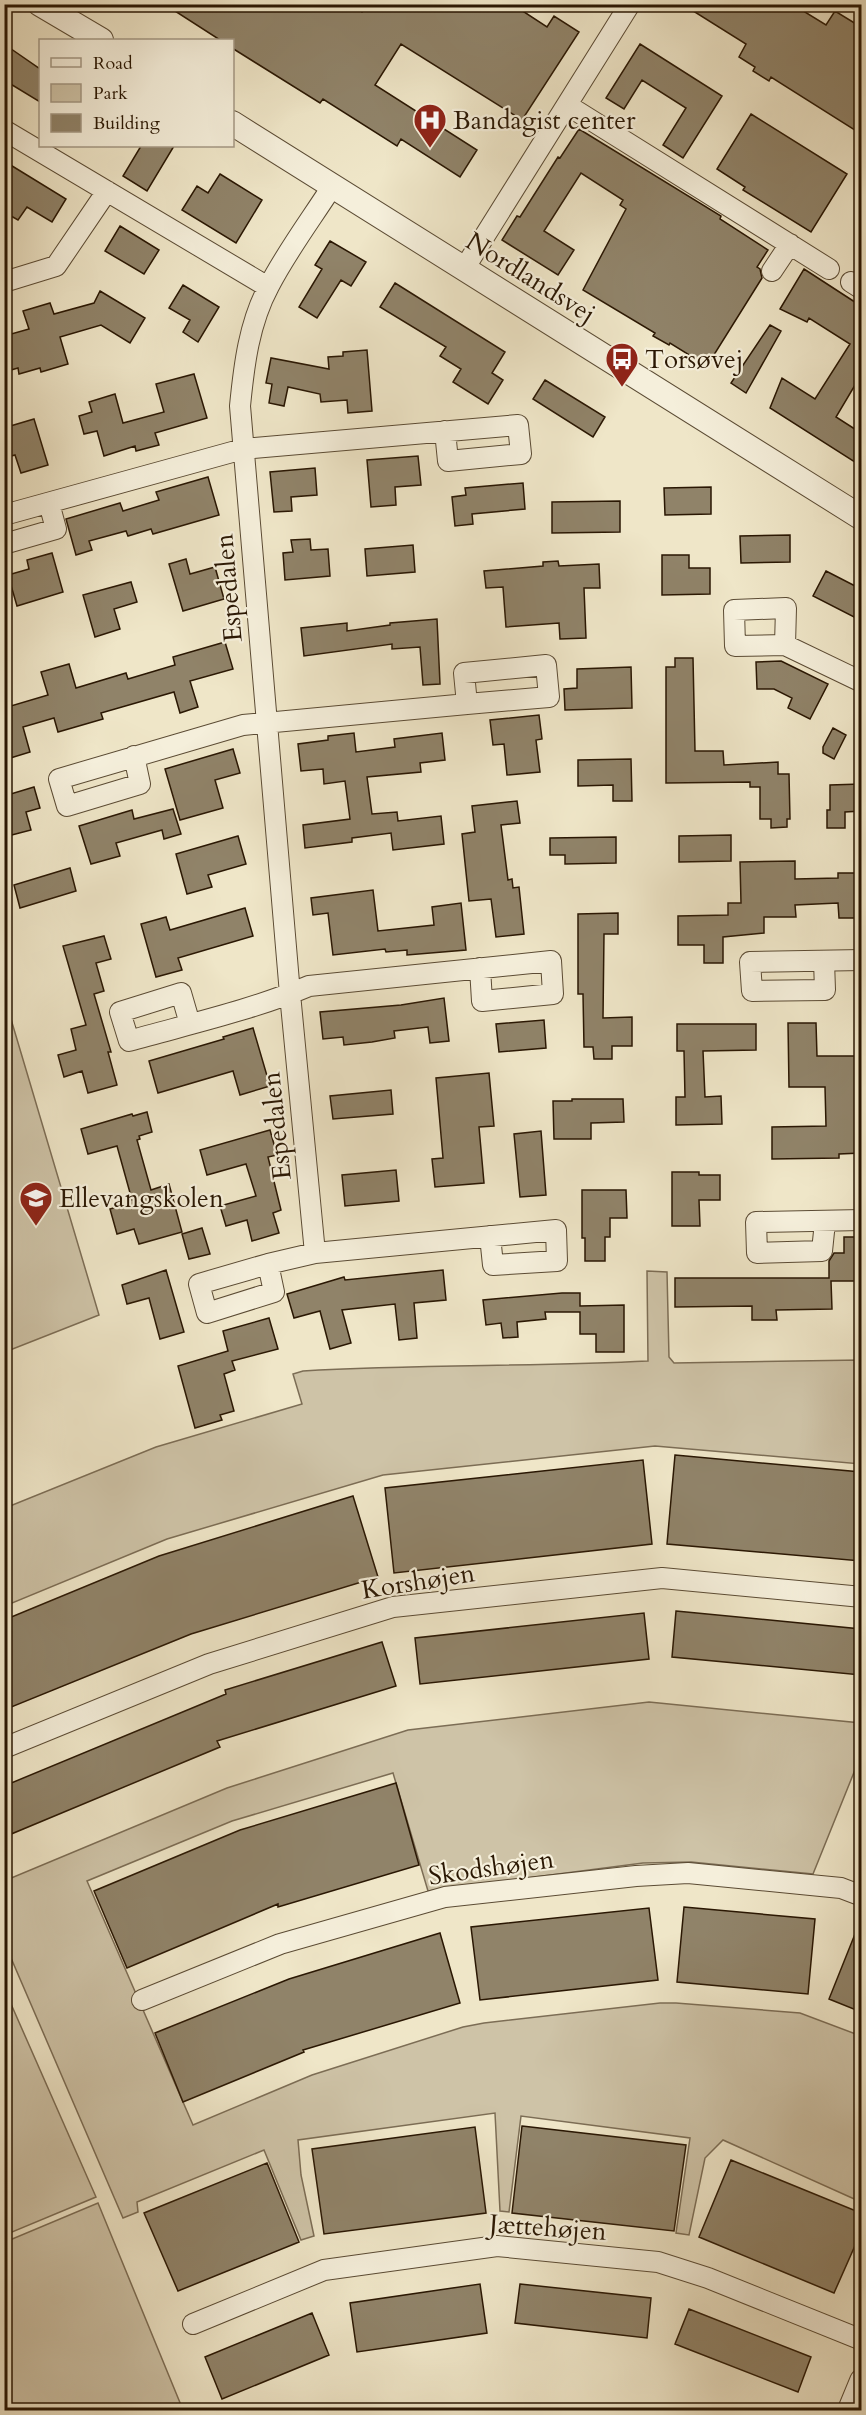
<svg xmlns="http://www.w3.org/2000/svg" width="866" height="2415" font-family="Cardo,serif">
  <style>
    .green { fill: #cec3a7; stroke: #7c6d55; stroke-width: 1.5 }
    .building { fill: #908369; stroke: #2a1703; stroke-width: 1.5 }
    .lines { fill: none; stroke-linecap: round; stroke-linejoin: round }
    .minor-casing { stroke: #5b4b34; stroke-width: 22 }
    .tertiary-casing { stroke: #5b4b34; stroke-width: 26 }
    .minor { stroke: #f5efdb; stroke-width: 20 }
    .tertiary { stroke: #f5efdb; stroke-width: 24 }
    .labels { text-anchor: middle; stroke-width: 4.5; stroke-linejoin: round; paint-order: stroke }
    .poi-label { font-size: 26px; fill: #2a1703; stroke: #f5efdb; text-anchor: start }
    .street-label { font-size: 26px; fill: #2a1703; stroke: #f5efdb }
  </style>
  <rect width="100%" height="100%" fill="#efe6c8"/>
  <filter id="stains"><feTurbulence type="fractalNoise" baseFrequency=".00333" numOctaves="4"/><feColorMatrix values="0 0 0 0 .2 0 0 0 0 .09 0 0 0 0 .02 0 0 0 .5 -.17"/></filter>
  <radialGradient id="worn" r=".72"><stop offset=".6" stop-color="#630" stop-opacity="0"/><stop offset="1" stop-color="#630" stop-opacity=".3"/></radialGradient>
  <!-- green -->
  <path class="green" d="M5,999L99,1315L5,1352H4Z
    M647,1271L667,1272L669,1357L674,1363L861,1360V1464L655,1446L383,1475L167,1539L5,1606V1508L156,1447L302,1404L293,1374L303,1371C418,1364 533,1367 648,1361Z
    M649,1702L861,1723V1755L813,1874L691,1862L643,1863L428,1891L393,1773L232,1821L87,1881L193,2125L312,2075L463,2027L484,2023L660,2003H676L800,2013L861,2036V2202L723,2140L705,2158L689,2235L676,2233L690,2138L521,2116L509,2212L500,2211L495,2113L298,2140L301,2175L314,2236L301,2240L264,2150L137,2202L138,2212L123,2218L5,1944L4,1881L227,1788L408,1730Z
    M11,2004L96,2197L5,2235L4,2007Z
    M98,2203L183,2410H5V2242Z"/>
  <!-- building -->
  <path class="building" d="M164,4H349L362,12L367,4H512L547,27L554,16L579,32L522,120L401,44L375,85L477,150L460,177L401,139L397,146L323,99L320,103L232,48V40H220Z
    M682,4H792L826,25L835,11L861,27V134L771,77L769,81L753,71L755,67L739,57L746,44Z
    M4,44L40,69V102L4,80Z
    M640,44L722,96L683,158L663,145L686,108L642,80L624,109L606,98Z
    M751,114L847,174L811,232L743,190L745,187L717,169Z
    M579,129L721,216L720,219L768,250L757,267L760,269L762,278L707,366L670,343L669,345L653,336L655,333L583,290L626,209L620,205L623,200L581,173L544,231L574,250L558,275L502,240L517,216L520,217L558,157L560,158Z
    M141,146H174L147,191L123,176Z
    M4,161L66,199L52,222L27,207L18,220L4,212Z
    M220,174L262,200L236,243L182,210L197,186L208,193Z
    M120,226L159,250L144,274L105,251Z
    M330,241L366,262L351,286L341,280L317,318L299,307L322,269L315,265Z
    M804,269L861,306V375L836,417L861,433V466L770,408L782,378L815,399L850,344L809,318L807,322L780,309Z
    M395,283L505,352L492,373L503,380L488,404L453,382L461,369L440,356L446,347L380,307Z
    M183,285L219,307L198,342L183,332L190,320L169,308Z
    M100,291L145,318L130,343L101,325L60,337L68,364L41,372L40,368L19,374L18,368L4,372V336L29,329L23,311L50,303L54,314L94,303Z
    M770,325L781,331L746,393L731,383Z
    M367,350L372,411L348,413L347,400L321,402L320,394L288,387L284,406L269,403L272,384L266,383L271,358L329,369L328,357L343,356V352Z
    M194,374L207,418L155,433L159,445L136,451L135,446L104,456L97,431L84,434L79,416L92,412L89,402L115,394L123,423L164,412L156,384Z
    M545,380L605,417L593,437L533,399Z
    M34,419L48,465L21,473L15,455L4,458V432L9,431L7,427Z
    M418,456L421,485L395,487L396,505L371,507L367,460Z
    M315,468L317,495L291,497L292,511L274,512L270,472Z
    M208,477L219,515L153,534L151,529L128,536L126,531L89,541L92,550L76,555L66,519L120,503L123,511L159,500L156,492Z
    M523,483L525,509L472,514L473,524L455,526L452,497L466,495L465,488Z
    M711,487V514L665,515L664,488Z
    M620,501V532L552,533V502Z
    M790,535V562L741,563L740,536Z
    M310,539L311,550L328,549L330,576L285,580L283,553L293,552L291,540Z
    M413,545L415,572L367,576L365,549Z
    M52,553L63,592L17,606L8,575L29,569L27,560Z
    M662,555H689V568H710V594L662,595Z
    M186,559L190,574L215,567L224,599L183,611L169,564Z
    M558,561L559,566L599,564L600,588H584L586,638L560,639L559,623L506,627L503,587L486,588L484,571L543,566V562Z
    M826,571L861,589V606L856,618L813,596Z
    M131,582L137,602L114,609L120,629L95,637L83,595Z
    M437,619L440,684L423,685L420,647L392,649V644L304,656L301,628L347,623V631L390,625V623Z
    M225,642L233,669L190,681L198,707L180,713L174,692L101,713L103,719L58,732L54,718L23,727L30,752L4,760V708L48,695L41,672L69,664L76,688L126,673L128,679L175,665L173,657Z
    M675,658H693L695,751H723L724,765L778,762V774H789L790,819H787V827L771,828V819H760V787H750V782L666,783V667H675Z
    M781,661L828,684L810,719L788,708L792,698L774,689H757L756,662Z
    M631,667L632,708L565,710L564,689L577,688V669Z
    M539,715L542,739L536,740L540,772L507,775L504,744L493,745L490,720Z
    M833,728L846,735L834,759L823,753V747Z
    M354,733L356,752L395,747L394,739L442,733L445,760L420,763L421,772L367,777L372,814L397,812L398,821L441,816L444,844L393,850L391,833L352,838V842L305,848L303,825L350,819L345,781L324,784L323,769L301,771L298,744L328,740V736Z
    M233,749L240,773L215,780L223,808L180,820L165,769Z
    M631,759L632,801H613V785L578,786V760Z
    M861,784V811L845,812V828H827V810H830V785Z
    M34,787L40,808L26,812L31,830L4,837V796Z
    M517,801L520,823L501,825L508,880L512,879L513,888L519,887L524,934L496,937L491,899L469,901L462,834L475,832L472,806Z
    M173,809L181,834L164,839L162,830L116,843L120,856L91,864L79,826L132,810L134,819Z
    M731,835V861L679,862V836Z
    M238,836L246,864L208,875L212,887L187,894L176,854Z
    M616,837V863L565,864V855H550V838Z
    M795,861V879L838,878V873H861V918H839L838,903L795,905L796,917H764V933L723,937V963H704V945H678V916L728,915V903H741L740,862Z
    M70,868L76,891L20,908L14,885Z
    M373,890L378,931L434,925L432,907L461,903L466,950L407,955V950L386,952L385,949L333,955L328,913L313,915L311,898Z
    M245,908L253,936L178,958L182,970L156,977L141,924L166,917L170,930Z
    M618,913V934H604L603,1018L632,1017V1046H612V1059H594L593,1047H584L583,994H578V914Z
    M104,936L111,959L96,963L104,991L94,994L111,1052H108L117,1085L88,1093L82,1071L64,1077L58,1055L76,1050L71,1029L86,1025L63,946Z
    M444,998L449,1041L430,1043L428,1027L394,1031L395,1038L372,1042L344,1045L343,1037L323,1039L320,1012L401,1005Z
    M544,1020L546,1048L499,1052L496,1024Z
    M788,1023H816L817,1056H861V1153L839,1154V1158L772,1159V1127L826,1126L825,1087H789Z
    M677,1024H756V1050L703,1051L705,1097L721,1096L722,1124L676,1125V1097H685L684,1051H677Z
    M253,1028L270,1086L240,1095L233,1071L158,1093L149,1061L224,1039L223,1037Z
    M489,1073L494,1126L479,1127L484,1183L435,1187L432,1159L443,1158L436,1078Z
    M391,1090L393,1114L333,1119L330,1096Z
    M572,1099H623L624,1122L591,1123V1139H554L553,1101H572Z
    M147,1112L152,1132L139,1136L140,1139L137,1140L151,1190L169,1184L182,1232L139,1244L134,1229L117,1234L110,1209L127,1204V1201L132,1200L117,1146L88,1154L81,1129L132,1114L133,1116Z
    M270,1130L277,1155L268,1157L281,1210L273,1213L279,1233L252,1241L247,1220L226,1226L220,1206L256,1196L246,1164L207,1175L200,1150Z
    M541,1131L546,1195L520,1197L514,1134Z
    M396,1170L399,1201L345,1206L342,1175Z
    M672,1172H699V1175H720V1200H699L700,1226H672Z
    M582,1190H626L627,1218H610V1237H605V1261H585V1238H582Z
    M202,1228L210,1254L189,1259L182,1234Z
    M844,1237H861V1281H831L832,1309L776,1310L777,1320H752V1306L675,1307V1278H829V1261L834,1253H844Z
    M166,1270L184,1332L160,1339L149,1298L127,1304L122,1285Z
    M443,1270L446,1300L414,1303L417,1338L399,1340L395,1304L342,1310L351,1343L330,1349L320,1311L294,1318L287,1294L344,1277L345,1280Z
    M562,1293H580V1306L624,1305V1352H596V1334H580V1312H545L546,1319L517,1322L518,1337L503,1338L501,1323L486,1325L483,1300Z
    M269,1318L278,1349L232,1361L235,1370L224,1374L234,1411L220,1415L222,1420L195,1428L178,1366L228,1351L223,1331Z
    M675,1455L861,1472V1561L667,1544Z
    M643,1460L652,1544L394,1573L385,1488Z
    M353,1496L378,1577L191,1634L4,1710V1620L159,1556Z
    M676,1611L861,1629V1675L672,1657Z
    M644,1613L649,1659L420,1684L415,1638Z
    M382,1642L396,1686L217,1741L220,1747L4,1837V1786L226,1694L225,1690Z
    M396,1783L419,1865L278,1907V1904L127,1968L94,1891L240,1830Z
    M684,1907L815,1919L808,1994L677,1982Z
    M649,1908L658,1980L480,2000L471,1927Z
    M861,1919V2012L829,1999Z
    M440,1933L460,2003L303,2050L304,2052L183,2102L155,2033L289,1979Z
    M522,2126L686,2145L674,2231L512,2213Z
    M475,2127L486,2213L324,2234L312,2149Z
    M731,2160L861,2213V2232L834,2293L699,2237Z
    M267,2163L299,2242L178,2291L144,2213Z
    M480,2284L487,2333L357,2352L350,2303Z
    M520,2284L651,2298L647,2338L515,2323Z
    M689,2309L811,2357L798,2392L675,2344Z
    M312,2313L329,2355L222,2399L205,2357Z"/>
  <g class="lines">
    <!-- minor casing -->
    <g class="minor-casing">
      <path id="minor" d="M567,105L829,269
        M4,130L268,287
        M464,269L630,4
        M772,271L790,244
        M4,282L56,266L107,191
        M851,282L862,289
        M4,515L243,449L518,425L521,454L448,461L445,431
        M4,544L56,529L49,503
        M785,645L786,608L734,610L735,646L785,645L862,682
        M134,756L140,784L67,806L59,779L243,725L467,704L464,673L546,665L549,697L467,704
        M824,961L825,990L752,991L750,962L862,960
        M190,1024L181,993L120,1012L129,1041C189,1024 252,1010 309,986L551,961L553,994L482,1001L480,968
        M825,1222L822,1251L757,1253L756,1222L862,1220
        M315,1253L290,994L240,406C244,365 249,323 269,286C287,251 312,218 333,185
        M268,1264L274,1292L207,1313L199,1284L268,1264L315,1253L556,1230L557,1261L493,1265L490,1236
        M4,1748L209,1664L393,1607L662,1578L862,1597
        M142,2000L280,1944L445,1897L636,1876L688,1873L841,1888L862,1896
        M193,2324L324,2270L497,2246L658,2262L708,2278L862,2340"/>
    </g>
    <!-- tertiary casing -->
    <g class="tertiary-casing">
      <path id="tertiary" d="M40,4L101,40
        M232,123L862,518
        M850,2410L862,2381"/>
    </g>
    <!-- minor -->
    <use href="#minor" class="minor"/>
    <!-- tertiary -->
    <use href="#tertiary" class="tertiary"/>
  </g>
  <!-- icons -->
  <defs>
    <g id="hospital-pin" transform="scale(1.725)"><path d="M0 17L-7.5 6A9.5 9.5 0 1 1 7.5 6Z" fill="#8f2418" stroke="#f5efdb"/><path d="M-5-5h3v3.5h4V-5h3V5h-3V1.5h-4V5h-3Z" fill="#fff"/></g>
    <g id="bus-pin" transform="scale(1.725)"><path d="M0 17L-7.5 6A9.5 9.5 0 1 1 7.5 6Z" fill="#8f2418" stroke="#f5efdb"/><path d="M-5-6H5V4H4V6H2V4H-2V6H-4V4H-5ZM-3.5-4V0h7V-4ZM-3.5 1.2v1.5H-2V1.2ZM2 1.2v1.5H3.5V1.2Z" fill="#fff"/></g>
    <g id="school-pin" transform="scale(1.725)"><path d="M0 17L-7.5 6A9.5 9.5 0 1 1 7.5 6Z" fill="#8f2418" stroke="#f5efdb"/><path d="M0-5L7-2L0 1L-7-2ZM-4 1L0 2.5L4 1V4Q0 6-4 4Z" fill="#fff"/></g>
  </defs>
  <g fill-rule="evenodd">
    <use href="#hospital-pin" x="430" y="120"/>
    <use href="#bus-pin" x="622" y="359"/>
    <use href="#school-pin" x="36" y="1198"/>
  </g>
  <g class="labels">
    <!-- poi labels -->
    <g class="poi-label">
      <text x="453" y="129">Bandagist center</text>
      <text x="645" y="368">Torsøvej</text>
      <text x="59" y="1207">Ellevangskolen</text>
    </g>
    <!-- street labels -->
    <g class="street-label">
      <text transform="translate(531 277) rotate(32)" y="9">Nordlandsvej</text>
      <text transform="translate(228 588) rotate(-95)" y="9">Espedalen</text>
      <text transform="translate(276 1126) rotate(-96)" y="9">Espedalen</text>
      <text transform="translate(418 1581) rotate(-9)" y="9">Korshøjen</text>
      <text transform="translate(491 1867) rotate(-8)" y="9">Skodshøjen</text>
      <text transform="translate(548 2227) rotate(4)" y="9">Jættehøjen</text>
    </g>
  </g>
  <!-- margin -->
  <rect width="866" height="2415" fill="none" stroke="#efe6c8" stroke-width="24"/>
  <rect x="6" y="6" width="854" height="2403" fill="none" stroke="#2a1703" stroke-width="3"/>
  <rect x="12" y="12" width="842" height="2391" fill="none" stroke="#2a1703" stroke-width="1.5"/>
  <!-- legend -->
  <rect x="39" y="39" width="195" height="108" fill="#f5efdb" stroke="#a49985" stroke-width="1.5"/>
  <rect x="51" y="58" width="30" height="9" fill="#f5efdb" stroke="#a49985" stroke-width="1.5"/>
  <text x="93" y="69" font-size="18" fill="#2a1703">Road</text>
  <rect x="51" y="84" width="30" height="18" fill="#cec3a7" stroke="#a49985" stroke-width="1.5"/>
  <text x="93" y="99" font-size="18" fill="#2a1703">Park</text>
  <rect x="51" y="114" width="30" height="18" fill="#908369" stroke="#a49985" stroke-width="1.5"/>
  <text x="93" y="129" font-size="18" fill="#2a1703">Building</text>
  <rect width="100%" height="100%" filter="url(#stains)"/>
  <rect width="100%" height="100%" fill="url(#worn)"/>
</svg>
